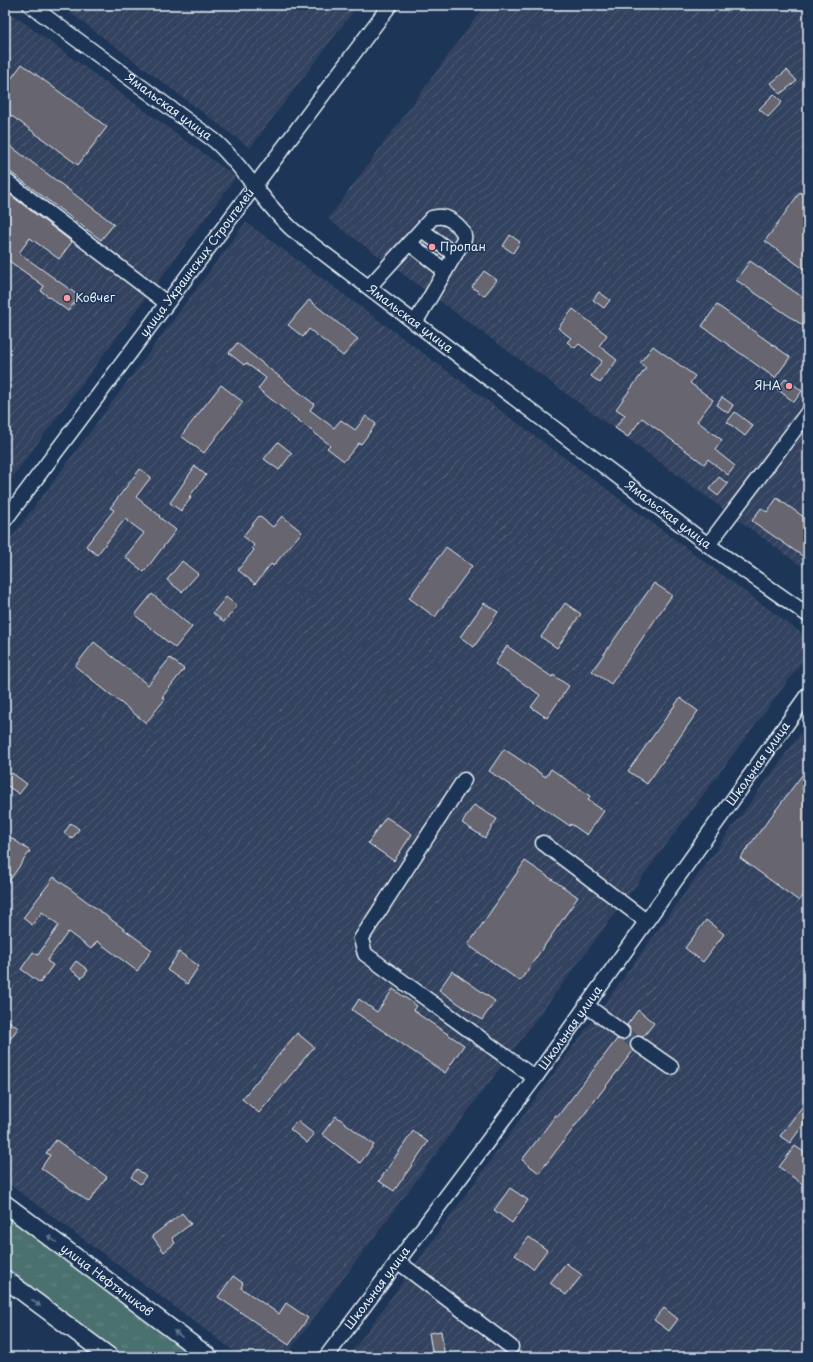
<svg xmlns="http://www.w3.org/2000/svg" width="813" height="1362" font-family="'Playpen Sans',sans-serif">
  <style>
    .industrial { fill: url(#industrial-furrows) }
    .grass { fill: url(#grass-tufts); stroke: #9ab0b4 }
    .building { fill: #666570; stroke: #e8f1f8 }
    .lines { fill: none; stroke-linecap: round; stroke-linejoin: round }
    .minor-tunnel { stroke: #3b516f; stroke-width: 14; stroke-dasharray: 14 7; stroke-linecap: butt }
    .minor-casing { stroke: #e8f1f8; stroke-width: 17 }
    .major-casing { stroke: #e8f1f8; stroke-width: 20 }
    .minor { stroke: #1d3557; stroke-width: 14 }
    .major { stroke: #1d3557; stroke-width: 17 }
    .oneway { fill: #64778f }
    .poi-dot { fill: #ff9aa2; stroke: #1d3557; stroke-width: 1.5 }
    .labels { text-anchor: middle; stroke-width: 3; stroke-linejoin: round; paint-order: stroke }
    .street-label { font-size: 12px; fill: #e8f1f8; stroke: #1d3557 }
    .poi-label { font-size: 12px; fill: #e8f1f8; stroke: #1d3557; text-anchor: start }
  </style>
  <defs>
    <pattern id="industrial-furrows" width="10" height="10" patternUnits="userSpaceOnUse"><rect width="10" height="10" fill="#33435e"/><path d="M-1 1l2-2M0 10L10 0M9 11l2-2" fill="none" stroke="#515f76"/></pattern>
    <pattern id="grass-tufts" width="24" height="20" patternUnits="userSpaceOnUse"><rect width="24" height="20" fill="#4b6f70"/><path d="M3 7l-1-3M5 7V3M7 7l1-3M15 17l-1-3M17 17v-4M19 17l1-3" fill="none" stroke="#658485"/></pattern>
  </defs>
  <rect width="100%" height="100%" fill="#1d3557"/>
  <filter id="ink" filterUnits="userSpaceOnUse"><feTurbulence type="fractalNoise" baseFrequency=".025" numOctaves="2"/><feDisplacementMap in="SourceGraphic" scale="8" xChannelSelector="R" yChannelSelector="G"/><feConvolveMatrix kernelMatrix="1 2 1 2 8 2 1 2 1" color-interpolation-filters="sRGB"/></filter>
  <g filter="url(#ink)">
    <!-- industrial -->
    <path class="industrial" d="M60,5H358L250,148Z
      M485,5H808V571L328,219Z
      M5,9L236,177L5,487Z
      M246,222L808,638V654L285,1357H242L5,1181V546Z
      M808,723V1357H348Z"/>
    <!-- grass -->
    <path class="grass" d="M5,1212L198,1357H124L5,1271Z"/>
    <!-- building -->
    <path class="building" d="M22,64L107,127L78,165L5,111V87Z
      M787,70L797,81L780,94L771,83Z
      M774,94L782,102L768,117L759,109Z
      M5,142L114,224L101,240L5,168Z
      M5,191L72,242L59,259L30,238L19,253L79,296L68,311L41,291L44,286L5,258Z
      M800,192L808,198V272L765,241Z
      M510,235L520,242L513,253L503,246Z
      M750,261L808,301V329L736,280Z
      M484,271L497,280L484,296L472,287Z
      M599,292L610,300L604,308L593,300Z
      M309,300L358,339L343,356L309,329L303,337L288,325Z
      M717,305L790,357L775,378L702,326Z
      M573,309L607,335L599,346L617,360L600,383L591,376L602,361L579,344L575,348L567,342L571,338L558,328Z
      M237,343L314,404L310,410L334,428L341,420L355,430L366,416L376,424L361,444L359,443L344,461L327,448L330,445L258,389L266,378L246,363L244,365L229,353Z
      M653,346L695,376L690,383L713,400L697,421L722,440L715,450L735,466L728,475L708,459L704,464L642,418L628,437L615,428L625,415L616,409L646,368L640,363Z
      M786,378L802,391L794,402L777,389Z
      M221,385L243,402L204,453L181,436Z
      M722,397L733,405L728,413L717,405Z
      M735,412L753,426L745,436L727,422Z
      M278,442L292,453L279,470L264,459Z
      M195,466L206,475L189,497L191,498L181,511L170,503Z
      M140,469L151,477L136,497L160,516L159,517L176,530L144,572L125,557L144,533L125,519L97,555L86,546L114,510L110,508Z
      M719,477L728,484L718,496L709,489Z
      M777,498L808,520V560L752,521L761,508L767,512Z
      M259,516L273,527L282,516L302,532L273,566L271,564L255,584L238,570L254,550L252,548L254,545L243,536Z
      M446,547L472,566L435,617L409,598Z
      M182,561L198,574L182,592L167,580Z
      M654,583L672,595L611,684L592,671Z
      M152,594L192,627L175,648L135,615Z
      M226,597L237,606L224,622L213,613Z
      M484,603L498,612L474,647L460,637Z
      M565,603L581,614L557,648L541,637Z
      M94,642L148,685L170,658L184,669L162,697L165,699L146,723L75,666Z
      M507,646L552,677L553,675L569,686L547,718L531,707L540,695L495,664Z
      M680,698L698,711L647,784L628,771Z
      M504,749L546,777L551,769L590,796L588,800L604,811L587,835L571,824L570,826L489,771Z
      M808,767V890L799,901L740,858Z
      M12,773L27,784L19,794L5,784Z
      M474,805L497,819L485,838L462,823Z
      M386,817L412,834L394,861L368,843Z
      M71,823L79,829L72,839L64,833Z
      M10,837L30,851L5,887V844Z
      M525,861L578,897L520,981L468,945Z
      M54,877L152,950L137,971L97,941L91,949L68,932L47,961L53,965L40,983L21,969L33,952L38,955L59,925L42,912L32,925L23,918Z
      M706,920L724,934L703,962L685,948Z
      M179,952L199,966L187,984L167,970Z
      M76,961L88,970L82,978L70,969Z
      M452,971L495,1001L482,1020L439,990Z
      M393,989L417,1006L414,1010L418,1013V1014L464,1045L445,1073L352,1010L359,999L377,1012Z
      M638,1010L654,1023L643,1037L638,1036L631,1039L630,1044L633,1051L539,1173L522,1160L556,1115L558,1116L617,1039L621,1040L629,1037L630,1033V1028L627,1025Z
      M5,1018L18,1028L5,1046Z
      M297,1033L314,1047L259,1113L242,1099Z
      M808,1099V1118L790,1143L780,1136Z
      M336,1116L374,1145L360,1163L322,1134Z
      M297,1121L314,1134L307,1143L290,1129Z
      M413,1131L428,1142L394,1191L379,1181Z
      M56,1140L107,1177L89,1202L41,1168L50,1155L46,1153Z
      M795,1146L808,1155V1188L779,1167Z
      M137,1169L146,1176L140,1184L131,1177Z
      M510,1188L528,1200L512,1223L494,1210Z
      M182,1213L191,1224L172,1238L175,1243L164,1252L152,1236Z
      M529,1237L547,1250L533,1269L515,1255Z
      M566,1263L582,1275L566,1295L550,1283Z
      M233,1276L243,1283L241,1288L279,1314L286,1303L308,1318L289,1345L218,1297Z
      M664,1308L678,1319L669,1331L654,1320Z
      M441,1331L445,1357H433L429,1333Z"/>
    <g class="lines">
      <!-- minor-tunnel -->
      <path class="minor-tunnel" d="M622,1032L638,1044"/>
      <!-- minor casing -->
      <g class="minor-casing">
        <g id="minor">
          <path id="s1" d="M30,5L215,141C245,168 263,203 293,230L708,545L808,615"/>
          <path d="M5,180L164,301"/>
          <path d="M422,230L455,255"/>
          <path d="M409,243L445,271"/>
          <path d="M369,287L432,218C435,217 438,216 442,217C451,218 466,230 464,239L415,323"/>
          <path id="s2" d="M5,520L390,5"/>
          <path d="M708,545L808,412"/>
          <path d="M464,780L361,939L365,954L535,1078"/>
          <path d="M543,843L646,921"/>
          <path d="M586,1005L622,1032"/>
          <path d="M638,1044L671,1067"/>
          <path d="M397,1261L511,1347"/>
          <path id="s3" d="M326,1357L535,1078L808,694"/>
        </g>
      </g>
      <!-- major casing -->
      <g class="major-casing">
        <g id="major">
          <path id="s4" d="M5,1204L209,1357"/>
          <path d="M5,1279L110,1357"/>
        </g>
      </g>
      <!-- minor -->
      <use href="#minor" class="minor"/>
      <!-- major -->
      <use href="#major" class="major"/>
    </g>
    <!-- one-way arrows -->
    <defs><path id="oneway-solid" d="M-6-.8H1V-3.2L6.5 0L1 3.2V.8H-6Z"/></defs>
    <g class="oneway">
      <use href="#oneway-solid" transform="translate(52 1239) rotate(-143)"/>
      <use href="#oneway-solid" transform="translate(36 1303) rotate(36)"/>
      <use href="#oneway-solid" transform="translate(178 1334) rotate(-143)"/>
    </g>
  </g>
  <!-- markers -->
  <g class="poi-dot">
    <circle cx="432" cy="247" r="4"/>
    <circle cx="67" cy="298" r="4"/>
    <circle cx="789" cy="386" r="4"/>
  </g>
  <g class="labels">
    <!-- street labels -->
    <g class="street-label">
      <text dy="4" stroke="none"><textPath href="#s1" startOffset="172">Ямальская улица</textPath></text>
      <text dy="4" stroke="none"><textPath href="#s2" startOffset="321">улица Украинских Строителей</textPath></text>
      <text dy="4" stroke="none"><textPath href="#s1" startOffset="495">Ямальская улица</textPath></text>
      <text dy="4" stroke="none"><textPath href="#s1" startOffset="819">Ямальская улица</textPath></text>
      <text dy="4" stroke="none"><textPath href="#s3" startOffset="734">Школьная улица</textPath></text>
      <text dy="4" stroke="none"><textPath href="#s3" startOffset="410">Школьная улица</textPath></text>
      <text dy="4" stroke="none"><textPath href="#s4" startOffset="127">улица Нефтяников</textPath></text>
      <text dy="4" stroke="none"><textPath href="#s3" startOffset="86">Школьная улица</textPath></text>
    </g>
    <!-- poi labels -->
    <g class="poi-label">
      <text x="440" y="251">Пропан</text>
      <text x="75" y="302">Ковчег</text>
      <text x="781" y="390" text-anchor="end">ЯНА</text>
    </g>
  </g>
  <!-- margin -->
  <rect width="813" height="1362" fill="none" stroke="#1d3557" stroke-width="20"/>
  <rect x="10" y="10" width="793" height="1342" fill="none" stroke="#e8f1f8" stroke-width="1.5" filter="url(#ink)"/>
</svg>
